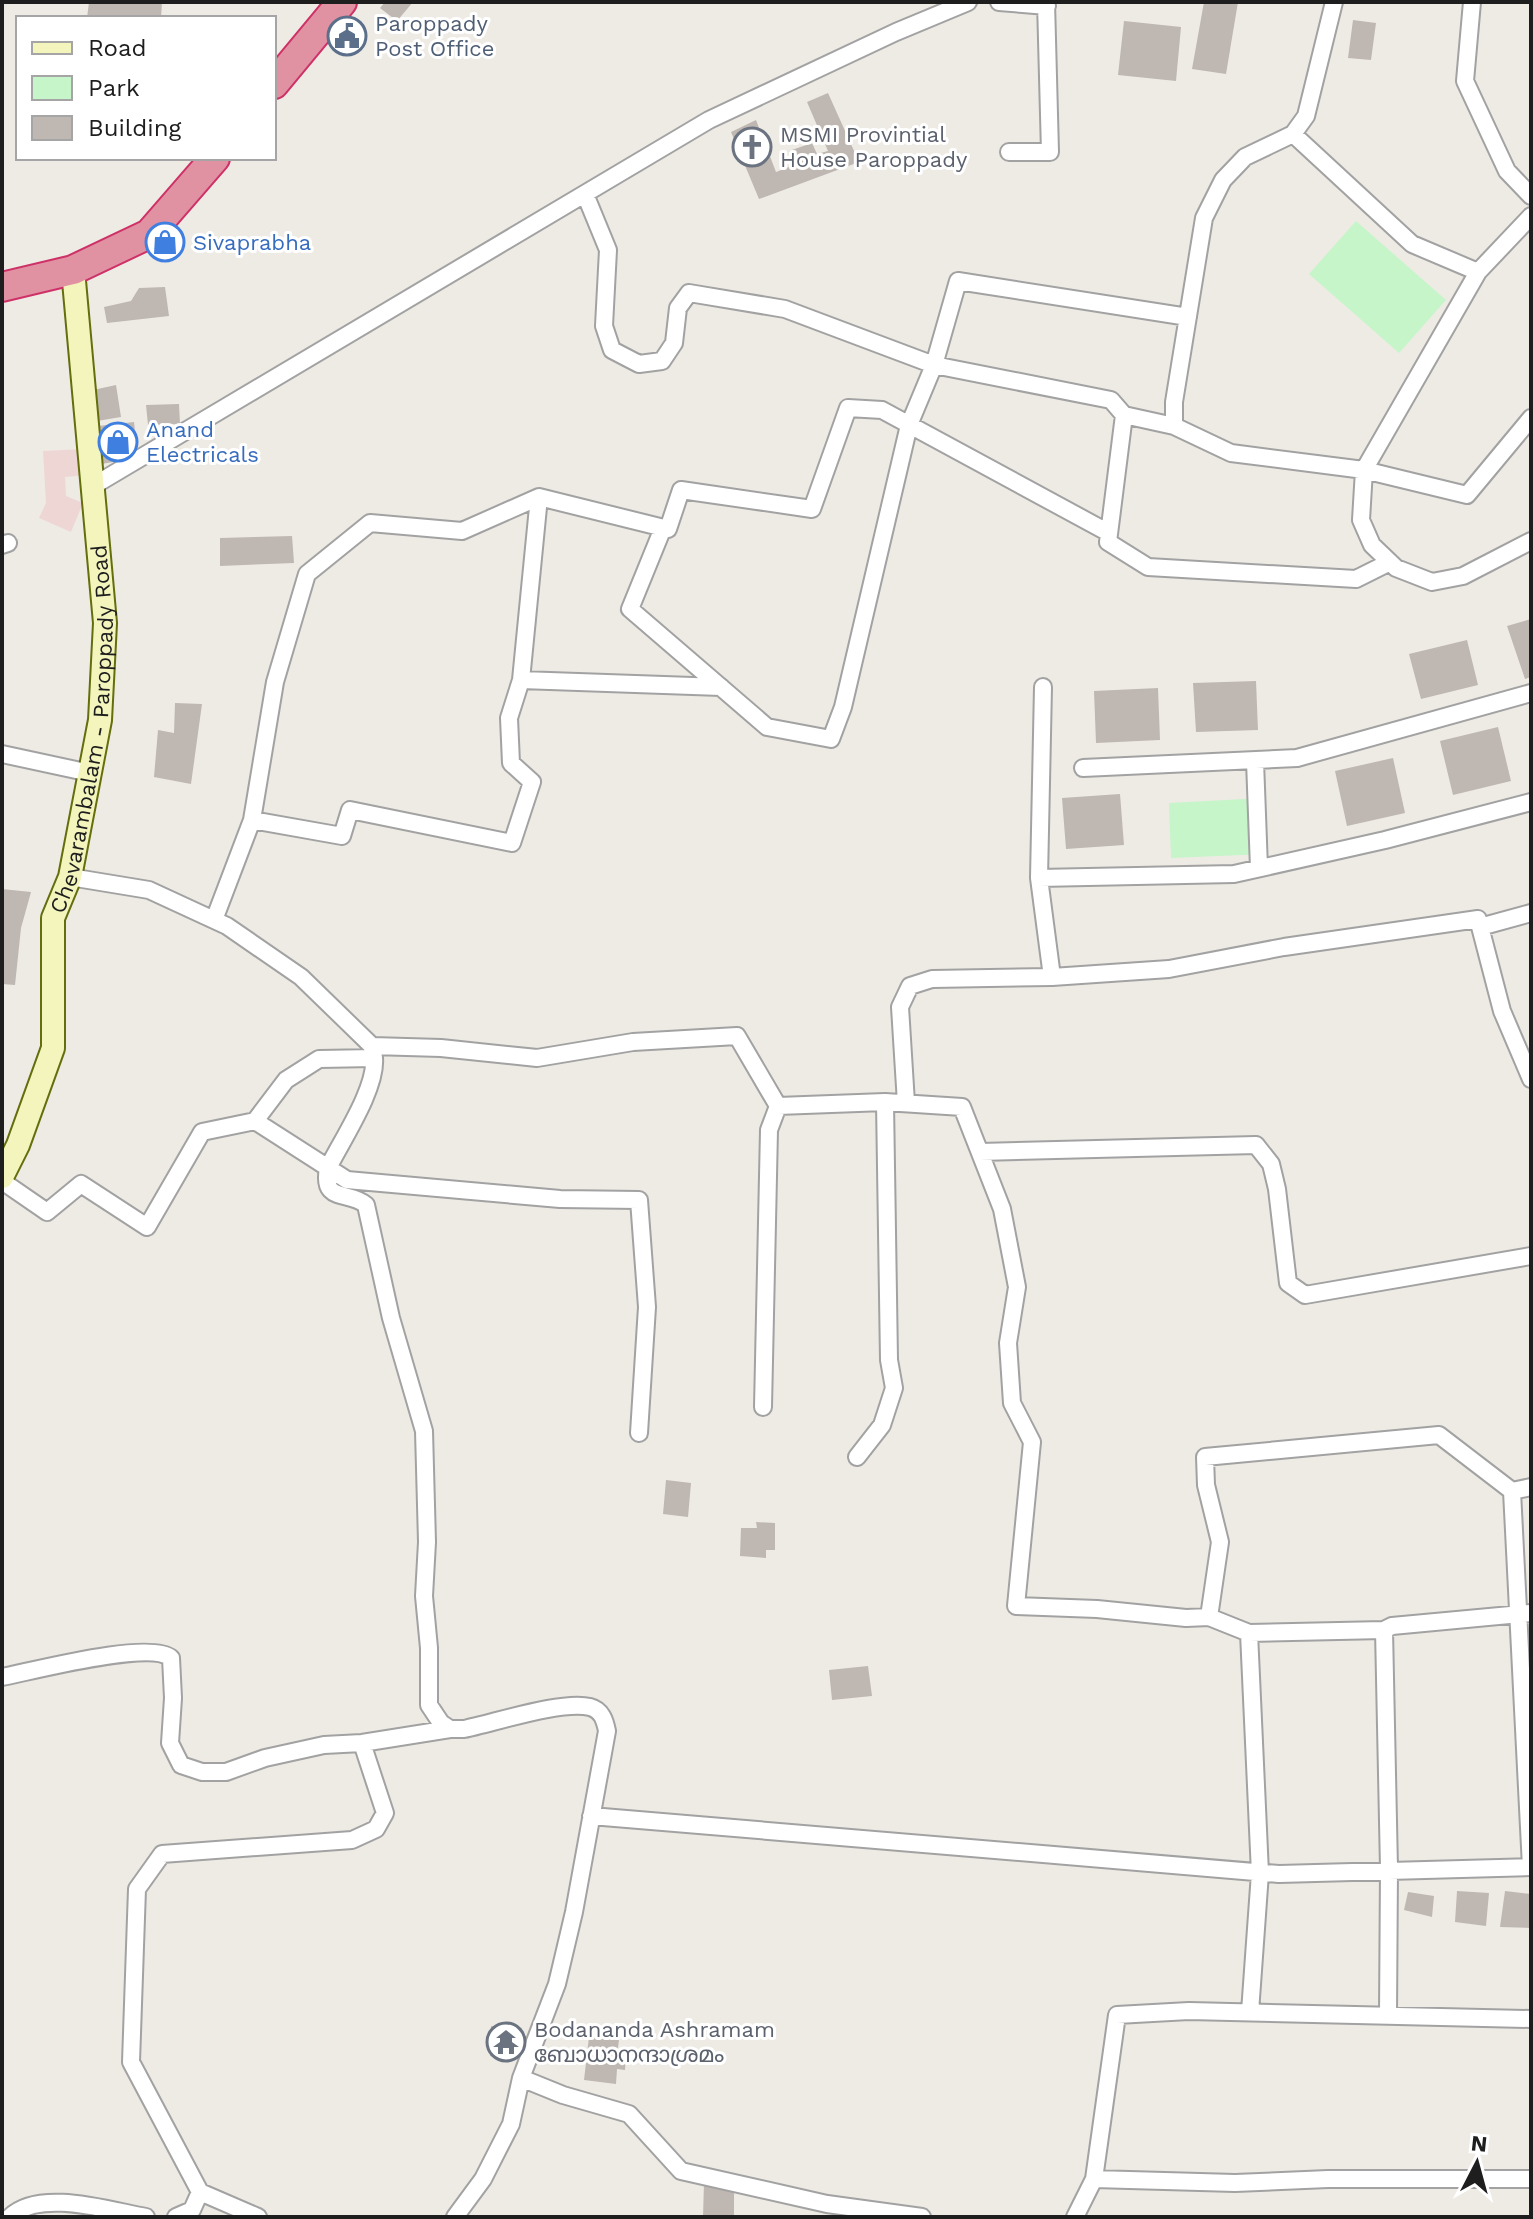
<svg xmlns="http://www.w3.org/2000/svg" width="1533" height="2219" font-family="'Work Sans','Noto Sans Malayalam',sans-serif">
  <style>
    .commercial { fill: #eed6d5 }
    .park { fill: #c5f5c8 }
    .building { fill: #bfb7b2 }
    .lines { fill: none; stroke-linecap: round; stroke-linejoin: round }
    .street-casing { stroke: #a2a2a2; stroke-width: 20 }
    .secondary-casing { stroke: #646e0d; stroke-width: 26 }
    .highway-casing { stroke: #ce3168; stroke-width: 32 }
    .street { stroke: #fff; stroke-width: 16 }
    .secondary { stroke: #f3f5bd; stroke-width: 22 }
    .highway { stroke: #e092a2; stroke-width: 28 }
    .labels { text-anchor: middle; stroke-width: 6; stroke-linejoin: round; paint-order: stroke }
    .service-label { font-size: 22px; fill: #4e5e75; stroke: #fff; text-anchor: start }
    .worship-label { font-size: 22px; fill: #5b616d; stroke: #fff; text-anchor: start }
    .shop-label { font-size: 22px; fill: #366cbe; stroke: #fff; text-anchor: start }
    .street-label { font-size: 22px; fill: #1e1e1e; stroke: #fff }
  </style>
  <rect width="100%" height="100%" fill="#eeebe5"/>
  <!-- commercial -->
  <path class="commercial" d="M84,449L86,475L65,477L66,496L83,503L71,532L39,518L46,503L43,451Z"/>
  <!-- park -->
  <path class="park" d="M1356,221L1446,300L1399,353L1309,274Z
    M1263,798L1265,854L1171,858L1169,803Z"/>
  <!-- building -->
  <path class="building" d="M89,2H162L161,18H87Z
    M385,2H413L397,21L380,8Z
    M1204,2H1238L1226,74L1192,69Z
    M1353,20L1376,23L1371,60L1348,58Z
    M1124,21L1181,27L1176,81L1118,75Z
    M351,23L357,29L343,48L336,42Z
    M828,93L859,162L759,199L731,132L756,120L776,172L794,165L789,151L812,143L817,154L828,151L807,102Z
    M171,224L183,236L158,261L148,247Z
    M165,287L169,316L107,323L104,307L131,301L139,288Z
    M116,385L121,417L97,421L93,390Z
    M179,404L180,424L148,425L146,405Z
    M134,422L138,458L101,464L98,426Z
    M292,536L294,563L220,566V538Z
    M1531,619V677L1525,679L1507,626Z
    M1467,640L1478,685L1421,699L1409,654Z
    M1256,681L1258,730L1196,732L1193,683Z
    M1158,688L1160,740L1096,743L1094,691Z
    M175,703L202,704L191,784L154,777L158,730L174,733Z
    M1498,727L1511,781L1453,795L1440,741Z
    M1393,758L1405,813L1347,826L1335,771Z
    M1120,794L1124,845L1066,849L1062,798Z
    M2,889L31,892L21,928L15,985L2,984Z
    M666,1480L691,1483L688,1517L663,1514Z
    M756,1522L775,1523V1550H766V1558L740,1556L741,1528H757Z
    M868,1666L872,1696L832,1700L829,1670Z
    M1457,1891L1489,1893L1486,1926L1455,1922Z
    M1505,1891L1531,1894V1928L1500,1927Z
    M1408,1892L1434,1896L1432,1917L1404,1910Z
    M491,2026L522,2028L521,2058L490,2056Z
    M589,2037L619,2040L617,2055L626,2056L625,2070L617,2069L616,2084L584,2080Z
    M704,2183L734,2186V2217H703Z"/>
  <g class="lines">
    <!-- street casing -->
    <g class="street-casing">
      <path id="street" d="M999,2L1047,6
        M1472,2L1465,81L1507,171L1531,196
        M1293,134L1306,116L1334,2
        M1009,152H1050L1046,2
        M585,194L608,250L604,326L612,350L639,364L662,361L674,343L678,308L689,293L785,309L934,365L909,425L843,707L831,739L767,727L630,609L663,528
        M1478,272L1364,470L1467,495L1531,418
        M1188,317L958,281L934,365L1111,400L1124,415L1108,542L1148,567L1356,579L1390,562
        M1124,415L1174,426L1231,453L1364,470L1361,520L1372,545L1396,568L1432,582L1463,576L1531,541
        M1174,426V402L1204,218L1223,180L1245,157L1293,134L1412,244L1478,272L1531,216
        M93,486L709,120L896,32L968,2
        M2,545L8,543
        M521,680L721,687
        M2,754L90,773
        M1255,761L1259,868
        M1083,768L1297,758L1531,693
        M252,820L342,836L350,810L512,843L532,782L511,763L509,718L521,680L539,497L668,529L681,490L812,509L848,408L882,410L1109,533
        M70,877L149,890L227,926L301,977L372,1046L441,1048L537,1058L633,1042L737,1036L778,1106L885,1102L962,1107L1002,1209L1017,1287L1008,1343L1012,1403L1032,1442L1016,1606L1097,1609L1186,1618L1209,1617L1220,1542L1206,1485L1205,1457L1439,1435L1512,1491
        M1039,878L1043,687
        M214,920L252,820L275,682L307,574L370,523L462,531L539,497
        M1480,927L1531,913
        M1052,977L1039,878L1234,874L1385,840L1531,802
        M374,1058C377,1088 342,1140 328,1168C321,1204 349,1190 366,1205L391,1318L424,1431L427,1542L424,1596L429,1648V1705L441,1723L450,1729H464C494,1723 562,1700 590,1707C602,1710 605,1721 607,1731L574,1912L557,1984L521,2078L563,2095L629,2114L681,2171L827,2204L922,2217
        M906,1103L900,1007L910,986L932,979L1052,977L1169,969L1284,947L1478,919L1502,1011L1531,1079
        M255,1121L347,1180L560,1199L639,1200L647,1307L639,1433
        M980,1152L1256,1145L1271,1164L1277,1189L1288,1283L1305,1295L1531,1256
        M2,1181L47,1212L81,1184L147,1227L202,1132L255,1121L286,1080L319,1059L374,1058L372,1047
        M763,1407L769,1130L778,1106
        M857,1457L882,1425L894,1388L889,1360L885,1102
        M1209,1617L1249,1633
        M1384,1630L1389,1869L1388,2015
        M2,1677C33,1671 150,1640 171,1658L173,1698L170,1743L181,1765L202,1772H226L265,1758L324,1745L362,1743L450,1729
        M591,1816L1279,1874L1531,1867
        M1531,1867L1512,1491L1531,1487
        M1250,2012L1260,1873L1249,1633L1384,1630L1392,1626L1531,1613
        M1094,2179L1235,2183L1328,2179H1531
        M200,2192L258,2217
        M10,2217C39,2188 111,2211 146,2217
        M176,2217L192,2210L200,2192L131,2062L137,1889L162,1854L352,1840L376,1829L385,1813L362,1743
        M455,2217L483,2179L511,2124L521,2078
        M1075,2217L1094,2179L1117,2015L1189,2011L1531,2019"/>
    </g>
    <!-- secondary casing -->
    <g class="secondary-casing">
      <g id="secondary">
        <path id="s1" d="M2,1177L18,1145L53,1048V918L70,877L100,720L105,623L73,270"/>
      </g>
    </g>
    <!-- highway casing -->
    <g class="highway-casing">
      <path id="highway" d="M274,84L342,2
        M2,287L73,270L149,234L215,158"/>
    </g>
    <!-- street -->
    <use href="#street" class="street"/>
    <!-- secondary -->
    <use href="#secondary" class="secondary"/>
    <!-- highway -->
    <use href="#highway" class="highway"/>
  </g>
  <!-- icons -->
  <defs>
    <g id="civic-ring" transform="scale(2)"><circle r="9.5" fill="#fff" stroke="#5c6f8a" stroke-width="1.5"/><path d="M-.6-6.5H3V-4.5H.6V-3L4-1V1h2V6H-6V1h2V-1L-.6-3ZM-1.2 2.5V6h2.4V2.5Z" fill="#5c6f8a"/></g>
    <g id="church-ring" transform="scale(2)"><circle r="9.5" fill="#fff" stroke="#6b7280" stroke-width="1.5"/><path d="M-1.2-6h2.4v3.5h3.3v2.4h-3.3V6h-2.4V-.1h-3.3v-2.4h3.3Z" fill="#6b7280"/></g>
    <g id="shop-ring" transform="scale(2)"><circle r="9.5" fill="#fff" stroke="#3f7fe0" stroke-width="1.5"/><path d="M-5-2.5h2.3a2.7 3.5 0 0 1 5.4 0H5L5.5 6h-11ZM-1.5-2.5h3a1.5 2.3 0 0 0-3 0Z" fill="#3f7fe0"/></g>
    <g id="temple-ring" transform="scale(2)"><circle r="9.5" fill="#fff" stroke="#6b7280" stroke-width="1.5"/><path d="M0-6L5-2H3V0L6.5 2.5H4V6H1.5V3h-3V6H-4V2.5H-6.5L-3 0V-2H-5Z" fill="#6b7280"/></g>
  </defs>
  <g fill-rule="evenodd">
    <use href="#civic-ring" x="347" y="36"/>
    <use href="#church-ring" x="752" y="147"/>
    <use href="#shop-ring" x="165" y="242"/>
    <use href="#shop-ring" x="118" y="442"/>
    <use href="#temple-ring" x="506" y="2042"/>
  </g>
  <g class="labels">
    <!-- service labels -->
    <g class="service-label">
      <text x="375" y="31">Paroppady<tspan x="375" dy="25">Post Office</tspan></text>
    </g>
    <!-- worship labels -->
    <g class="worship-label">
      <text x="780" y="142">MSMI Provintial<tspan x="780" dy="25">House Paroppady</tspan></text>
      <text x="534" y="2037">Bodananda Ashramam<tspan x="534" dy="25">ബോധാനന്ദാശ്രമം</tspan></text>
    </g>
    <!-- shop labels -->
    <g class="shop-label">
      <text x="193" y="250">Sivaprabha</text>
      <text x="146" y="437">Anand<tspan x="146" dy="25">Electricals</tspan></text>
    </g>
    <!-- street labels -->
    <g class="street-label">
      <text dy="8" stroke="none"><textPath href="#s1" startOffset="462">Chevarambalam - Paroppady Road</textPath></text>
    </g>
  </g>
  <!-- border -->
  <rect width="1533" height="2219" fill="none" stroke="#1e1e1e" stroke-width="8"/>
  <!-- legend -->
  <rect x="16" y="16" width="260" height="144" fill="#ffffff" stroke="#a5a5a5" stroke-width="2"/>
  <rect x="32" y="42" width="40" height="12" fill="#f3f5bd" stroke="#a5a5a5" stroke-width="2"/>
  <text x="88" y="56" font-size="24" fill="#1e1e1e">Road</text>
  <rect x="32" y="76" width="40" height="24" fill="#c5f5c8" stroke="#a5a5a5" stroke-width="2"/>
  <text x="88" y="96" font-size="24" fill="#1e1e1e">Park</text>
  <rect x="32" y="116" width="40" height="24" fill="#bfb7b2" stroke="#a5a5a5" stroke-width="2"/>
  <text x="88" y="136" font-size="24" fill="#1e1e1e">Building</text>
  <!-- north arrow -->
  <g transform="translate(1477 2163) rotate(6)" stroke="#ffffff" stroke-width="6" paint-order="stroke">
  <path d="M0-6L14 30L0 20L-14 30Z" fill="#1e1e1e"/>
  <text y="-12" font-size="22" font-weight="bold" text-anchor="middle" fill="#1e1e1e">N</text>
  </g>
</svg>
